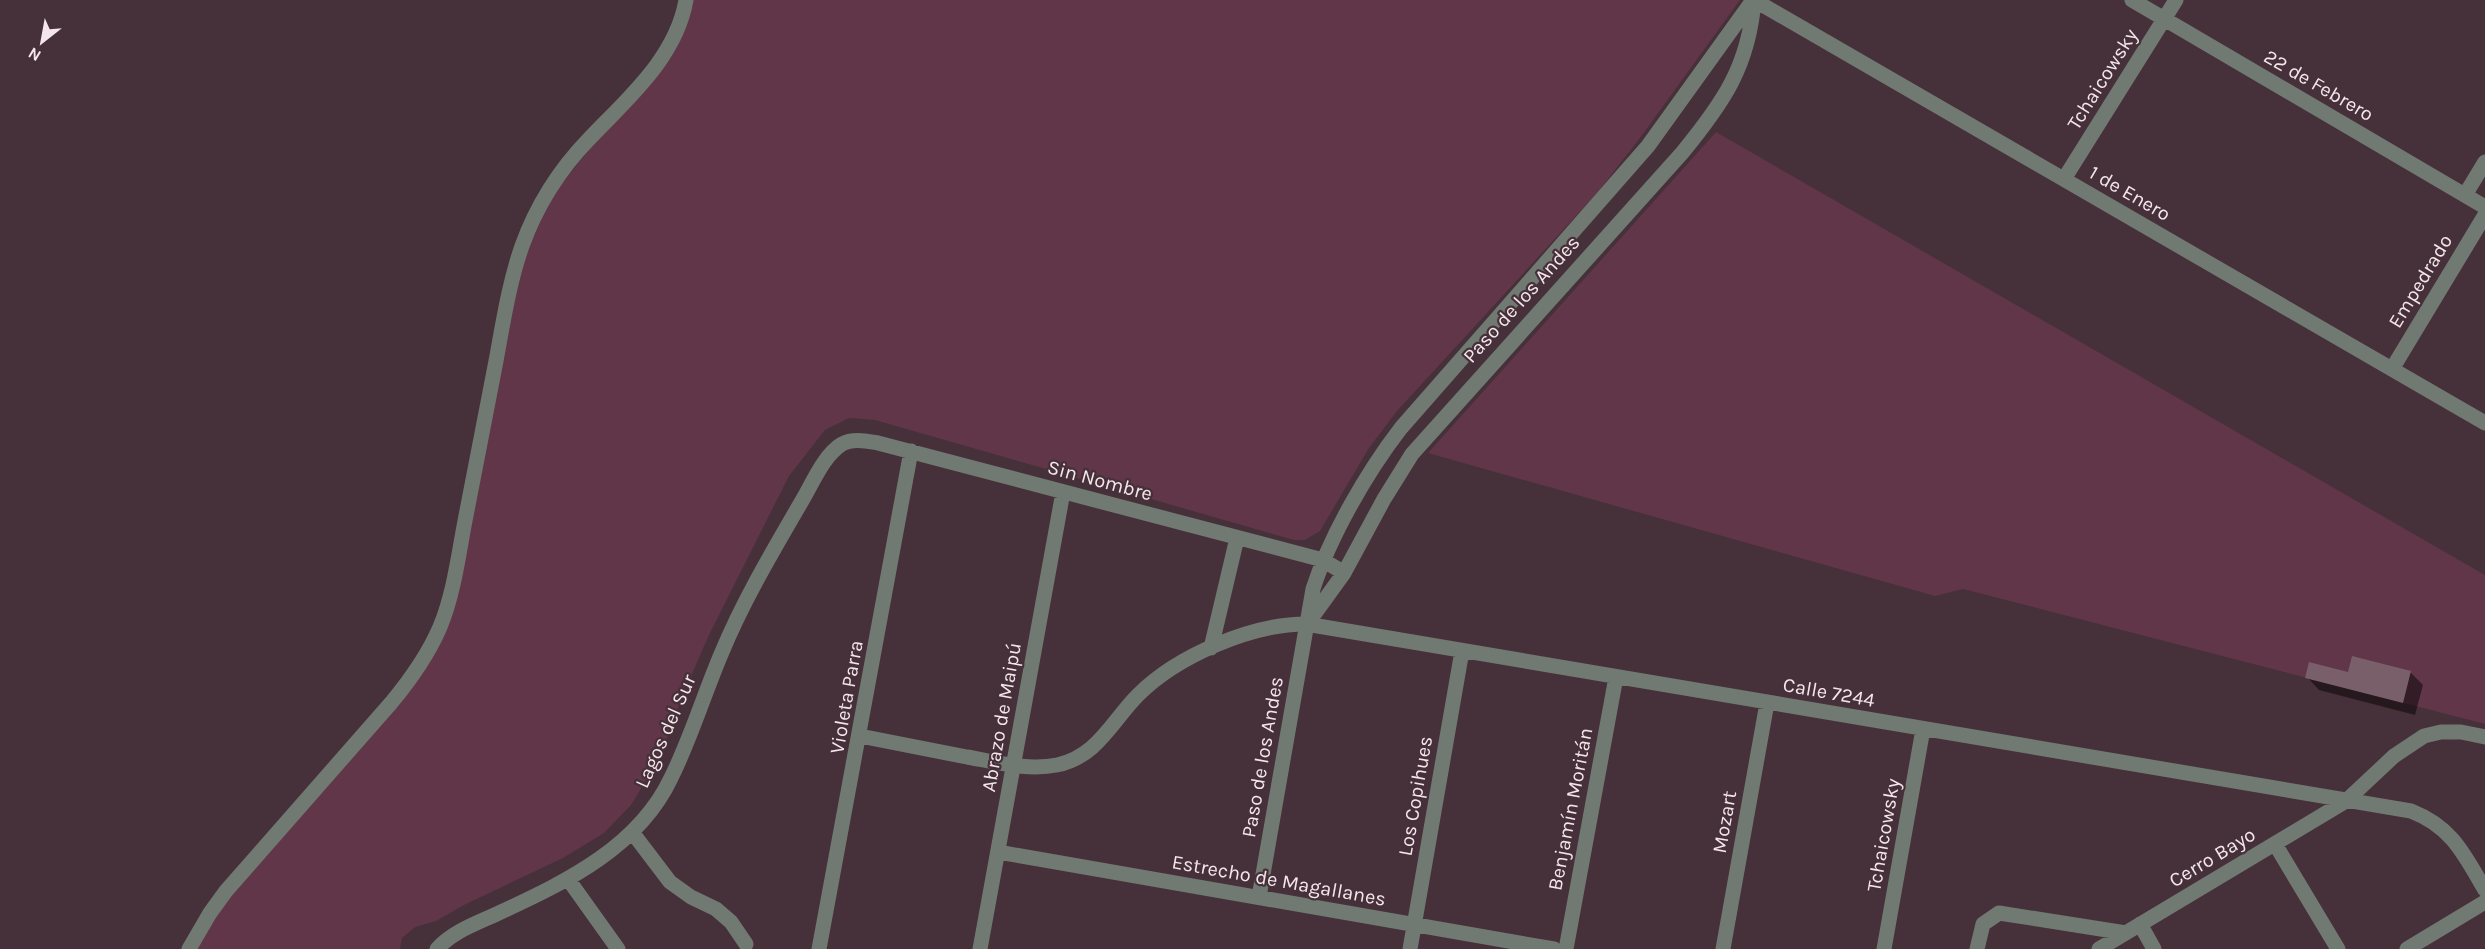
<svg xmlns="http://www.w3.org/2000/svg" width="2485" height="949" font-family="Karla,sans-serif">
  <style>
    .green { fill: #603648 }
    .shadow { fill: #0007 }
    .building { fill: #785f69 }
    .lines { fill: none; stroke-linecap: round; stroke-linejoin: round }
    .minor { stroke: #707972; stroke-width: 15 }
    .labels { text-anchor: middle; stroke-width: 4.5; stroke-linejoin: round; paint-order: stroke }
    .street-label { font-size: 20px; fill: #f4e6eb; stroke: #463039 }
  </style>
  <rect width="100%" height="100%" fill="#463039"/>
  <!-- green -->
  <path class="green" d="M686,0H1740L1640,138L1597,193L1397,411L1369,448L1320,531L1305,540H1294L875,420L849,418L825,430L789,476L709,635L681,699L669,734L651,772L631,805L604,833L563,858L464,905L436,921L415,927L402,938L400,949H189L196,936L391,703L441,625L505,311L535,216L638,90Z
    M1716,132L2485,575V724L1963,589L1935,596L1428,453Z"/>
  <!-- shadow -->
  <path class="shadow" d="M2410,672L2423,685L2415,715L2319,690L2307,677Z"/>
  <!-- building -->
  <path class="building" d="M2352,656L2411,671L2403,703L2305,678L2309,662L2348,672Z"/>
  <g class="lines">
    <!-- minor -->
    <path class="minor" d="M1754,0L2485,423
      M2132,0L2485,207
      M2064,179L2176,0
      M2465,195L2485,162
      M2392,369L2485,215
      M1310,620L1344,573L1384,499L1412,454L1682,153C1723,103 1749,66 1754,0
      M1211,648L1237,538
      M860,736C896,743 932,750 967,757C997,762 1027,771 1057,765C1097,757 1112,721 1138,695C1177,656 1251,624 1306,624L2411,811C2452,827 2464,854 2485,890
      M632,832L670,882L691,897L716,909L731,922L746,944
      M2275,844L2338,949
      M998,852L1554,949
      M568,879L618,949
      M1259,897L1313,589C1330,536 1367,472 1401,428L1648,146L1753,0
      M2140,924L2154,949
      M189,949L210,913L226,891L391,703C411,679 428,655 440,627C453,596 458,559 464,526C475,471 485,416 496,361C503,323 509,283 522,246C536,207 560,169 589,139C627,99 676,58 686,0
      M437,949C454,930 481,922 503,911C568,881 639,846 671,778C691,738 704,694 722,652C744,599 774,549 803,499C813,482 824,455 842,444C853,438 866,441 878,443L1323,560L1344,573
      M819,949L911,451
      M980,949L1063,492
      M1410,949L1462,651
      M1566,949L1616,677
      M1723,949L1767,703
      M1884,949L1923,729
      M1977,949L1983,924L1999,913L2126,933
      M2099,949L2346,801L2394,756L2424,736L2441,732H2461L2485,737
      M2407,949L2485,902"/>
  </g>
  <g class="labels">
    <!-- street labels -->
    <g class="street-label">
      <text transform="translate(2102 79) rotate(-58)" y="7">Tchaicowsky</text>
      <text transform="translate(2319 85) rotate(30)" y="7">22 de Febrero</text>
      <text transform="translate(2130 193) rotate(30)" y="7">1 de Enero</text>
      <text transform="translate(2420 281) rotate(-59)" y="7">Empedrado</text>
      <text transform="translate(1521 299) rotate(-48)" y="7">Paso de los Andes</text>
      <text transform="translate(1100 480) rotate(15)" y="7">Sin Nombre</text>
      <text transform="translate(1829 692) rotate(10)" y="7">Calle 7244</text>
      <text transform="translate(846 697) rotate(-80)" y="7">Violeta Parra</text>
      <text transform="translate(1001 717) rotate(-80)" y="7">Abrazo de Maipú</text>
      <text transform="translate(665 731) rotate(-66)" y="7">Lagos del Sur</text>
      <text transform="translate(1262 757) rotate(-80)" y="7">Paso de los Andes</text>
      <text transform="translate(1415 796) rotate(-80)" y="7">Los Copihues</text>
      <text transform="translate(1570 809) rotate(-79)" y="7">Benjamín Moritán</text>
      <text transform="translate(1724 822) rotate(-80)" y="7">Mozart</text>
      <text transform="translate(1883 835) rotate(-80)" y="7">Tchaicowsky</text>
      <text transform="translate(2212 857) rotate(-31)" y="7">Cerro Bayo</text>
      <text transform="translate(1279 880) rotate(10)" y="7">Estrecho de Magallanes</text>
    </g>
  </g>
  <!-- north arrow -->
  <g transform="translate(42 42) rotate(211)" stroke="#463039" stroke-width="4.5" paint-order="stroke">
  <path d="M0-4.5L10 22L0 15L-10 22Z" fill="#f4e6eb"/>
  <text y="-9" font-size="16" font-weight="bold" text-anchor="middle" fill="#f4e6eb">N</text>
  </g>
</svg>
